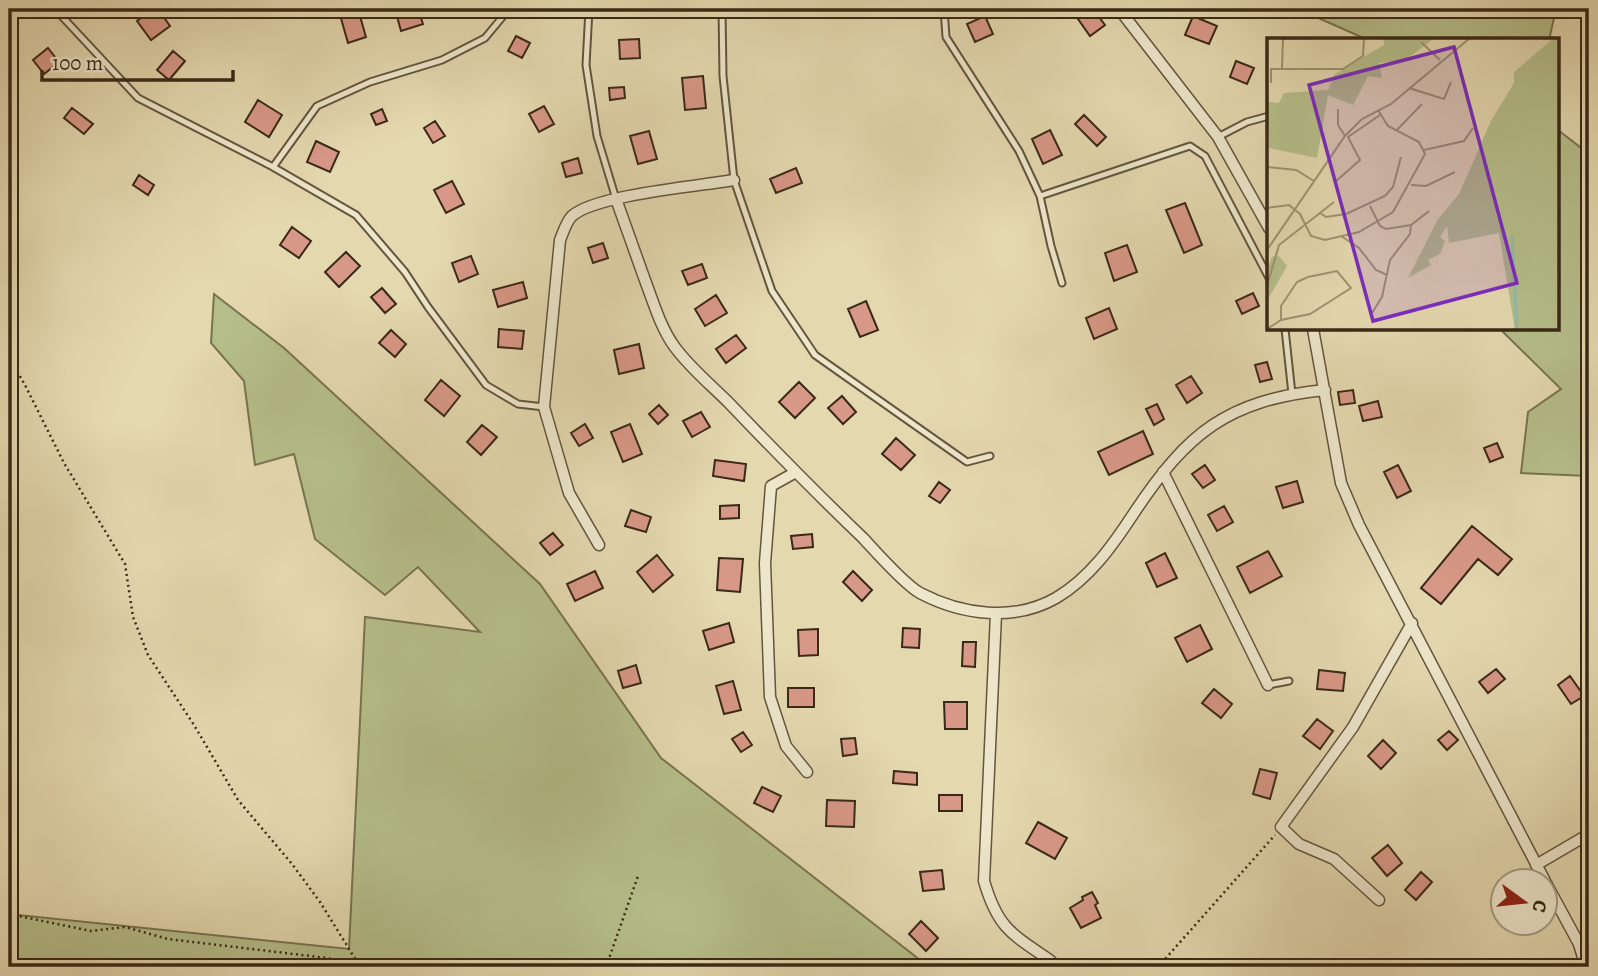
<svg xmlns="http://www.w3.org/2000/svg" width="1598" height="976" font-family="Alegreya,serif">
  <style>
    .green { fill: #b5be8a; stroke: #787450; stroke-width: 2 }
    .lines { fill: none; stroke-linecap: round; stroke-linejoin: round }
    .stream { stroke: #72816d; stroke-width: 3.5 }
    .building { fill: #d89887; stroke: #3a2917; stroke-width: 2 }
    .lane-casing { stroke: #64553d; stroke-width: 9 }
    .street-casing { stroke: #64553d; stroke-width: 13 }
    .path { stroke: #3a2917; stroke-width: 2.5; stroke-dasharray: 2 3.5; stroke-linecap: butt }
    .lane { stroke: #ede6cb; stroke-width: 5 }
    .street { stroke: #ede6cb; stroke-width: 10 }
    .inset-river { fill: none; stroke: #97bba6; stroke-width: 3.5 }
    .inset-road { fill: none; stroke: #a09272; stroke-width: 2 }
    .view { fill: #7b2cbf; fill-opacity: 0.15; stroke: #7b2cbf; stroke-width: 3.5 }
    .inset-edge { fill: none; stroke: #3a2917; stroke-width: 3.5 }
  </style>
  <rect width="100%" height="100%" fill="#e4d8af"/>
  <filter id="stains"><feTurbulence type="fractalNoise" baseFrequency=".00286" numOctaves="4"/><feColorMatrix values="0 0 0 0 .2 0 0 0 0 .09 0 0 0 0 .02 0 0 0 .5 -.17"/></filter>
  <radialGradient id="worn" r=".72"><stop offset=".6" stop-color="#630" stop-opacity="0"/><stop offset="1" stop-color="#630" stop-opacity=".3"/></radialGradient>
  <!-- green -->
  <path class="green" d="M1298,9H1297H1556L1549,40H1368Z
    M1558,130L1589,154V476L1521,473L1528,412L1561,389L1500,329H1558Z
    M214,294L284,348L540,584L661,758L929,967H9V914L349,949L365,617L480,632L418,567L385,595L315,539L294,454L255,465L244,381L211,343Z"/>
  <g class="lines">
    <!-- stream -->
    <path class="stream" d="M9,886L11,872
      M9,945V964
      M9,964L25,967"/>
  </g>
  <!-- building -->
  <path class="building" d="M154,9H158L170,26L151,40L137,21Z
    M358,9L366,37L348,43L340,15Z
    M395,9H418L423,24L401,31Z
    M1093,9L1105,25L1090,36L1078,19Z
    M985,16L993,34L975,42L967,24Z
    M1193,16L1217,26L1209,44L1185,35Z
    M516,36L530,43L522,58L508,51Z
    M639,39L640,58L620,59L619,40Z
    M48,48L59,62L44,74L33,60Z
    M173,51L185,61L169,80L157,70Z
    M1236,61L1254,68L1247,84L1230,77Z
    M703,76L706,108L685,110L682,78Z
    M624,87L625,98L610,100L609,88Z
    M258,100L282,115L269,137L245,122Z
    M544,106L554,124L539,132L529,114Z
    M72,108L93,124L84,134L64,118Z
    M382,109L387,121L376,125L371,114Z
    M1084,115L1106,137L1097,146L1075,124Z
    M435,121L445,136L433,143L424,128Z
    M1050,130L1062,155L1043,164L1032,139Z
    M649,131L657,159L638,164L630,136Z
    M316,141L339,152L330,172L307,162Z
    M578,158L582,173L566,177L562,163Z
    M796,168L802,183L776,193L770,179Z
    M139,175L154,185L148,195L133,185Z
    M452,181L464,204L446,213L434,190Z
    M1185,203L1202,245L1184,253L1166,210Z
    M292,227L311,241L299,258L280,245Z
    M603,243L608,258L593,263L588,248Z
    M1127,245L1137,272L1114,281L1105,253Z
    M346,252L360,266L339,287L325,272Z
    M471,256L478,274L459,282L452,263Z
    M702,264L707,278L688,285L682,271Z
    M523,282L527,298L498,307L493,290Z
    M382,288L396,304L385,313L371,297Z
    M1253,293L1259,306L1242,314L1236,301Z
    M716,295L727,313L705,326L695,309Z
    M866,301L878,330L860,337L848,309Z
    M1109,308L1117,329L1094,339L1086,318Z
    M499,329L524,331L522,349L498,347Z
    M391,330L406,344L395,357L379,343Z
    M736,335L746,348L726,363L716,349Z
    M639,344L644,368L619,374L614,350Z
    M1267,362L1272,379L1260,382L1255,365Z
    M1191,376L1202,393L1187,403L1176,385Z
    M441,380L460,396L444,416L425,400Z
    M799,382L815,398L795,418L779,402Z
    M1353,390L1355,403L1340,405L1338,392Z
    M842,396L856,412L843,424L828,408Z
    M1378,401L1382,417L1363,421L1359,406Z
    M1157,404L1164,419L1154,425L1146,409Z
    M659,405L668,415L658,424L649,414Z
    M701,412L710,427L692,437L683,421Z
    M585,424L593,438L579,446L571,433Z
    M630,424L642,454L623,462L611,432Z
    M482,425L497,437L481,455L467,442Z
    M1143,431L1153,454L1109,475L1098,452Z
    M896,438L915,455L901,470L882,454Z
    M1497,443L1503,457L1490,462L1484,448Z
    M715,460L746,464L744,481L713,476Z
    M1205,465L1215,480L1203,488L1192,474Z
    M1398,465L1411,491L1397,498L1384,472Z
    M1297,481L1303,502L1283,508L1276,487Z
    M939,482L950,490L940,503L929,496Z
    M739,505V518L720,519V506Z
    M1224,506L1233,522L1217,531L1208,515Z
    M631,510L651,517L646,532L625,526Z
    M1472,526L1512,559L1498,575L1478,559L1441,604L1421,588Z
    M553,533L563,545L550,555L540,543Z
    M812,534L813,547L793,549L791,536Z
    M1268,551L1282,576L1250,593L1237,567Z
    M1165,553L1177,578L1157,587L1146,563Z
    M657,555L673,575L653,592L637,572Z
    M719,558L743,559L740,592L717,590Z
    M595,571L603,588L575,601L567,584Z
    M853,571L872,590L862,601L843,582Z
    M729,623L734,642L709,650L703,631Z
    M1200,625L1212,649L1187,662L1175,638Z
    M903,628L920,629L919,648L902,647Z
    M818,629V655L799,656L798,630Z
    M963,642H976L975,667L962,666Z
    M636,665L641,683L623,688L618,671Z
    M1496,669L1505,679L1488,693L1479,682Z
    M1319,670L1345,673L1343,691L1317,689Z
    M1570,676L1584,696L1571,704L1558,685Z
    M733,681L741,710L724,714L716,686Z
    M788,688H814V707H788Z
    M1214,689L1232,704L1221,718L1202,703Z
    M944,702H967V729H945Z
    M1317,719L1333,731L1320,749L1303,736Z
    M1449,731L1458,740L1447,750L1438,740Z
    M743,732L752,745L741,752L732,739Z
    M855,738L857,754L843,756L841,739Z
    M1383,740L1396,753L1381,769L1368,756Z
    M1260,769L1277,773L1270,799L1253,794Z
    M894,771L917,773V785L893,783Z
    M762,787L781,796L773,812L754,803Z
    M939,795H962V811H939Z
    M827,800L855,801L854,827L826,826Z
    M1038,822L1067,838L1055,859L1026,843Z
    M1388,845L1402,863L1387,876L1372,858Z
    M942,870L944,889L923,891L920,872Z
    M1421,872L1432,882L1416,900L1405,890Z
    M1092,892L1098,903L1095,905L1101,918L1081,928L1070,908L1083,900L1082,897Z
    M921,921L938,938L926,951L909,934Z"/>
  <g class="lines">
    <!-- lane casing -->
    <g class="lane-casing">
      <path id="lane" d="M55,9L138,98L273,167L356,215L405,272L428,307L486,385L518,404L544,407
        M589,9L586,65L597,136L616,199
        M722,9L723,76L734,180L772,291L815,355L967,462L990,456
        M944,9L946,37L1019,151L1040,196L1190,146L1205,156L1269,278
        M1218,137L1247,122L1269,116
        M273,167L317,106L370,82L442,60L485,38L509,9
        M1040,196L1051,246L1062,283
        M1285,329L1292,394
        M1268,685L1289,681"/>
    </g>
    <!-- street casing -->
    <g class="street-casing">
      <path id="street" d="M1119,9L1218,137L1269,228
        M616,199C626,227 636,255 646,283C654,304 661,328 674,346C689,367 711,385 729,403C773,449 817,494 863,538C876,552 905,585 920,593C962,615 1014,622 1056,598C1090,578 1113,545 1134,513C1187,433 1227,400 1325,390
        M1313,329L1341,483L1359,525L1545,881
        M796,472L771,486L765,563L770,697L786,746L807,772
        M1163,472L1268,685
        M599,545L569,493L544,407L560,240C563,233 566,222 572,216C595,195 699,186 734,180
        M996,614L984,881C998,929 1012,934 1051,961
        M1536,865L1589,834
        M1546,883L1579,944L1586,967
        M1379,900L1334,859L1299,844L1281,827L1353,727L1412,623"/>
    </g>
    <!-- path -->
    <path class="path" d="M9,357L26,387L64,463L125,564L133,617L148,655L194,725L238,800L292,864L320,902L359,965
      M9,914L91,931L125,927L168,939L327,958L368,967
      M606,967L638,876
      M1158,967L1275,835"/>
    <!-- lane -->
    <use href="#lane" class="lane"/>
    <!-- street -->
    <use href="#street" class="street"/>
  </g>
  <!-- overview -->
  <g transform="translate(1267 38)">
    <rect width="292" height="292" fill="#e4d8af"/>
    <path d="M117,0H168L138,22L112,25L115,40L101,38L86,67L61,57L50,120L2,110L0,42L2,64L12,65L17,55L61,52L68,36L117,7ZM287,0H293L292,292H248L232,195L182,205L180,188L173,199L178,203L173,216L161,222L164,227L141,240L171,181L192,156L224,83L247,45V34ZM11,217L20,228L0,263V230L5,219Z" fill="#b5be8a"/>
    <path class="inset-river" d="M245,197L250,293"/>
    <path class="inset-road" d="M154,4L173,22M15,30L16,1L59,0M4,45V31H76L96,18L97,0M142,50L177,61L184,44M71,71V87L78,98M129,93L155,66M157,112L197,103L206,90M0,129L29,132L47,143M68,144L93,122L81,99L113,77M144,147L159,148L188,134M103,168L113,188L119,191L144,187L162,173M0,170L22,167L33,176L44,198L58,202L92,194L126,174L158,116L152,104L121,88L111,72M53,175L59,179L79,176L118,158L126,149L134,119M74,198L92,210L109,232L120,237M0,212L78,98L95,81L124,66L203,0M0,248L12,207L67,164M105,275L115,259L123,222L143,196L144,187M0,291L14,282L43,276L84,250L70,233L41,239L30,244L14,268V282"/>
    <path class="view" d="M187,9L250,245L106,283L42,47Z"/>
    <rect width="292" height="292" class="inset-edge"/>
  </g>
  <!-- margin -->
  <rect width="1598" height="976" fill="none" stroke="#e4d8af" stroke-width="35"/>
  <rect x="10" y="10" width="1577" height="955" fill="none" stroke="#3a2917" stroke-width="3.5"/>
  <rect x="18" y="18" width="1563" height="941" fill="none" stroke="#3a2917" stroke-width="2"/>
  <!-- north arrow -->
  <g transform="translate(1524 902) rotate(105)"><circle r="33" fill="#ede6cb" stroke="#a59a83" stroke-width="2"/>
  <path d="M0-5L12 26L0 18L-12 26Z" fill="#8f2418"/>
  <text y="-10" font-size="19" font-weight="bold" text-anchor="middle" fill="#3a2917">С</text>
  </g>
  <!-- scale -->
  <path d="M42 70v10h191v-10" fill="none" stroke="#3a2917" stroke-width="3.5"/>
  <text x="52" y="70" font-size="21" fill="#3a2917" stroke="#ede6cb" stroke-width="5" paint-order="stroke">100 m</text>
  <rect width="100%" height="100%" filter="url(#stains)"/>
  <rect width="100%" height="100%" fill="url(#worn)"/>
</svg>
